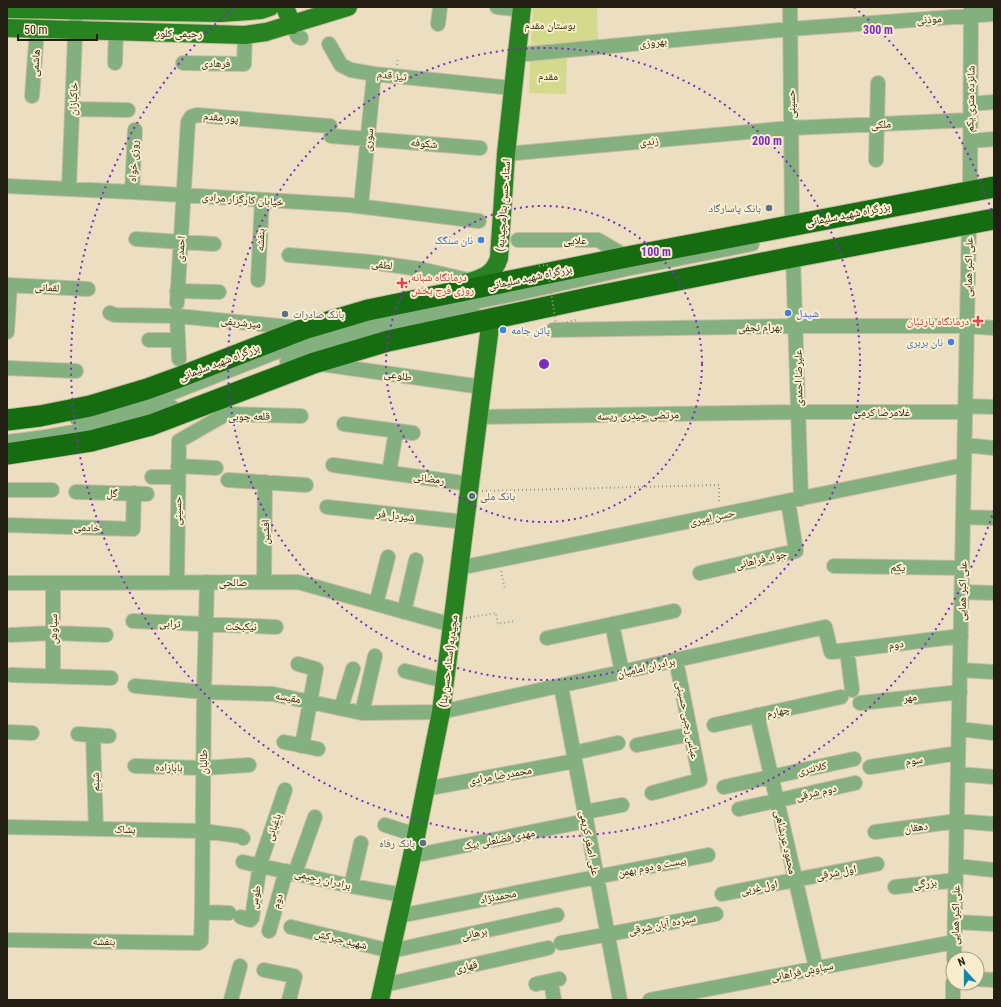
<svg xmlns="http://www.w3.org/2000/svg" width="1001" height="1007" font-family="'Roboto Condensed','Noto Naskh Arabic',sans-serif">
  <style>
    .green { fill: #d3da8b }
    .lines { fill: none; stroke-linecap: round; stroke-linejoin: round }
    .minor-casing { stroke: #c8bca2; stroke-width: 16 }
    .major-casing { stroke: #c8bca2; stroke-width: 20 }
    .highway-casing { stroke: #c8bca2; stroke-width: 23 }
    .path { stroke: #a49a83; stroke-width: 2; stroke-dasharray: 1 3; stroke-linecap: butt }
    .minor { stroke: #84af7f; stroke-width: 14 }
    .major { stroke: #288222; stroke-width: 18 }
    .highway { stroke: #166d11; stroke-width: 21 }
    .path-bridge { stroke: #a49a83; stroke-width: 2; stroke-dasharray: 1 3; stroke-linecap: butt }
    .ring { fill: none; stroke: #7b2cbf; stroke-width: 2; stroke-dasharray: 2 4 }
    .service-dot { fill: #5c6f8a; stroke: #faedce; stroke-width: 1.5 }
    .shop-dot { fill: #3f7fe0; stroke: #faedce; stroke-width: 1.5 }
    .health-dot { fill: #e0444e; stroke: #faedce; stroke-width: 1.5 }
    .labels { text-anchor: middle; stroke-width: 4; stroke-linejoin: round; paint-order: stroke }
    .street-label { font-size: 11px; fill: #231e13; stroke: #faedce }
    .park-label { font-size: 11px; fill: #2e3105; stroke: #faedce }
    .service-label { font-size: 11px; fill: #4e5e75; stroke: #faedce; text-anchor: end }
    .shop-label { font-size: 11px; fill: #366cbe; stroke: #faedce; text-anchor: end }
    .health-label { font-size: 11px; fill: #be3a42; stroke: #faedce; text-anchor: start }
    .centre { fill: #7b2cbf; stroke: #faedce; stroke-width: 2 }
    .ring-label { font-size: 12px; text-anchor: middle; font-weight: bold; fill: #7b2cbf; stroke: #faedce; stroke-width: 4; stroke-linejoin: round; paint-order: stroke }
  </style>
  <rect width="100%" height="100%" fill="#ecdfc1"/>
  <!-- green -->
  <path class="green" d="M533,7H597L598,40L531,45Z
    M530,58H567L566,94L529,93Z"/>
  <g class="lines">
    <!-- minor casing -->
    <g class="minor-casing">
      <path id="minor" d="M497,7L522,10
        M790,7L792,225
        M438,24L440,7
        M292,25L298,37L301,38
        M329,44L341,65L351,70L374,74L513,88
        M516,55L790,29L994,14
        M115,63L116,32
        M183,63L244,64L245,35
        M32,96L37,29
        M970,104L994,102
        M73,109L128,110
        M331,136L480,148
        M970,141L994,139
        M506,154L791,128L970,120
        M876,160L878,83
        M7,186L132,192L349,205L479,221
        M69,188L76,10
        M132,192L135,130
        M970,192L971,7
        M361,206L374,74
        M136,239L214,244
        M518,240H598L627,257
        M289,255L371,262L420,269L473,281
        M793,257L801,499
        M258,280L262,200
        M7,285L88,289
        M177,291L219,292
        M177,303L188,122L191,117L197,115L330,126
        M110,313L115,315L177,316L300,328
        M177,316L179,359
        M553,330L796,326H967L994,328
        M7,332L10,285
        M149,340H178
        M287,362L326,347L365,336L473,312
        M321,364L482,387
        M7,368L76,371
        M966,406L994,407
        M478,417L798,412H966
        M77,419L122,410L151,401L302,342L367,324L524,292L626,269L752,244
        M344,424L413,433
        M7,442C64,436 118,424 172,407
        M965,445L994,448
        M333,465L470,484
        M178,466L216,468
        M389,473L396,431
        M152,477H178
        M228,480L306,485
        M7,490H52
        M76,492L147,494
        M327,507L465,522
        M963,517L994,518
        M7,525L133,529L134,493
        M834,566L962,568
        M459,568L964,465
        M700,573L796,551L788,501
        M177,582L179,441L226,414L301,416
        M264,582L265,482
        M7,583L298,582L452,625
        M962,592L994,593
        M376,604L388,557
        M404,612L416,560
        M133,621L276,627
        M612,624L622,672
        M11,635L53,633L106,635
        M547,638L674,611
        M847,650L852,690
        M298,664L316,669L302,746
        M960,670L994,672
        M405,671L445,681
        M11,675L111,678
        M53,676V583
        M135,686L204,692L273,694L362,713L441,712L825,627L831,652L961,636
        M561,686L620,1000
        M860,703L960,692
        M341,708L353,669
        M362,713L375,656
        M757,715L816,968
        M714,725L841,697
        M959,729L994,733
        M7,732L32,733
        M78,734L109,736
        M93,735L96,829
        M284,742L318,749
        M637,745L691,734
        M574,753L618,743
        M135,766L203,768L249,765
        M870,767L958,753
        M958,774L994,777
        M724,787L854,759
        M425,789L575,761
        M652,793L700,780L676,660
        M739,809L855,783
        M585,812L622,805
        M385,825L416,835
        M7,827L203,831L240,836L243,838
        M875,832L957,821L994,824
        M412,856L586,821
        M243,862L351,886L403,895
        M956,866L994,870
        M295,873L315,817
        M351,886L361,843
        M895,887L956,880
        M722,894L877,864
        M202,912L229,913
        M399,916L708,855
        M241,917L250,920L252,918L260,864L285,790
        M955,922L994,924
        M291,927L391,951L557,915
        M269,931L286,871
        M7,940L198,943L201,941L202,912L204,692L207,582
        M561,943L716,914
        M954,959L969,224
        M264,970L294,976L295,977L289,1000
        M977,979L994,980
        M551,981L554,1000
        M536,984L559,979
        M384,985L548,948
        M231,1000L240,966
        M650,1000L954,942
        M953,1000V983"/>
    </g>
    <!-- major casing -->
    <g class="major-casing">
      <path id="major" d="M285,7L292,25
        M7,9L221,13L261,10L270,7
        M7,28L245,35L266,32L348,7
        M465,283C481,279 494,275 499,258L506,154L522,7
        M380,1000L412,856L441,712L491,318"/>
    </g>
    <!-- highway casing -->
    <g class="highway-casing">
      <path id="highway" d="M7,420L40,416L90,406L147,389L180,377L304,329L368,310L627,257L994,187
        M7,454L91,441L151,425L314,363L388,341L593,297L793,257L994,219"/>
    </g>
    <!-- path -->
    <path class="path" d="M397,65L398,58
      M482,491L719,485V504
      M501,571L505,590
      M466,618L496,613L498,624L515,621"/>
    <!-- minor -->
    <use href="#minor" class="minor"/>
    <!-- major -->
    <use href="#major" class="major"/>
    <!-- highway -->
    <use href="#highway" class="highway"/>
    <!-- path-bridge -->
    <path class="path-bridge" d="M539,266L547,265L556,325L576,320"/>
  </g>
  <!-- distance rings -->
  <g class="ring">
    <circle cx="544" cy="364" r="158"/>
    <circle cx="544" cy="364" r="316"/>
    <path d="M994 510A473 473 0 1 1 234 7M854 7A473 473 0 0 1 994 218"/>
  </g>
  <!-- markers -->
  <g class="service-dot">
    <circle cx="769" cy="208" r="4"/>
    <circle cx="285" cy="314" r="4"/>
    <circle cx="472" cy="496" r="4"/>
    <circle cx="423" cy="843" r="4"/>
  </g>
  <g class="shop-dot">
    <circle cx="481" cy="240" r="4"/>
    <circle cx="788" cy="313" r="4"/>
    <circle cx="503" cy="330" r="4"/>
    <circle cx="951" cy="342" r="4"/>
  </g>
  <g class="health-dot">
    <path d="M400 277h4v4h4v4h-4v4h-4v-4h-4v-4h4z"/>
    <path d="M976 315h4v4h4v4h-4v4h-4v-4h-4v-4h4z"/>
  </g>
  <g class="labels">
    <!-- street labels -->
    <g class="street-label">
      <text transform="translate(929 19) rotate(-4)" y="4">موذنی</text>
      <text transform="translate(179 33) rotate(1)" y="4">رحیمی کلور</text>
      <text transform="translate(653 42) rotate(-6)" y="4">بهروزی</text>
      <text transform="translate(35 63) rotate(-86)" y="4">هاشمی</text>
      <text x="216" y="67">فرهادی</text>
      <text transform="translate(392 75) rotate(6)" y="4">تیز قدم</text>
      <text transform="translate(73 99) rotate(-88)" y="4">خاکبازان</text>
      <text transform="translate(970 99) rotate(-89)" y="4">شانزده متری یکم</text>
      <text transform="translate(791 104) rotate(-91)" y="4">حسینی</text>
      <text transform="translate(221 117) rotate(5)" y="4">پور مقدم</text>
      <text transform="translate(881 124) rotate(-3)" y="4">ملکی</text>
      <text transform="translate(368 140) rotate(-84)" y="4">سوری</text>
      <text transform="translate(649 141) rotate(-5)" y="4">زندی</text>
      <text transform="translate(424 143) rotate(5)" y="4">شکوفه</text>
      <text transform="translate(133 161) rotate(-87)" y="4">روزی خواه</text>
      <text transform="translate(243 199) rotate(4)" y="4">خیابان کارگزار مرادی</text>
      <text transform="translate(503 205) rotate(-86)" y="4">استاد حسن بنا(مجیدیه)</text>
      <text transform="translate(848 214) rotate(-11)" y="4">بزرگراه شهید سلیمانی</text>
      <text transform="translate(260 240) rotate(-87)" y="4">بنفشه</text>
      <text x="575" y="244">علایی</text>
      <text transform="translate(180 249) rotate(-86)" y="4">احمدی</text>
      <text transform="translate(382 264) rotate(8)" y="4">لطفی</text>
      <text transform="translate(968 267) rotate(-89)" y="4">علی اکبر همایی</text>
      <text transform="translate(530 277) rotate(-12)" y="4">بزرگراه شهید سلیمانی</text>
      <text transform="translate(47 287) rotate(3)" y="4">لقمانی</text>
      <text transform="translate(241 322) rotate(6)" y="4">میرشریفی</text>
      <text transform="translate(760 327) rotate(-1)" y="4">بهرام نجفی</text>
      <text transform="translate(219 362) rotate(-21)" y="4">بزرگراه شهید سلیمانی</text>
      <text transform="translate(398 375) rotate(8)" y="4">طلوعی</text>
      <text transform="translate(798 378) rotate(-91)" y="4">علیرضا احمدی</text>
      <text x="882" y="416">غلامرضا کرمی</text>
      <text transform="translate(638 415) rotate(-1)" y="4">مرتضی حیدری ریسه</text>
      <text transform="translate(249 416) rotate(-1)" y="4">قلعه چوبی</text>
      <text transform="translate(429 478) rotate(8)" y="4">رمضانی</text>
      <text transform="translate(112 493) rotate(2)" y="4">گل</text>
      <text transform="translate(177 511) rotate(-89)" y="4">حسینی</text>
      <text transform="translate(396 515) rotate(7)" y="4">شیردل فر</text>
      <text transform="translate(712 517) rotate(-12)" y="4">حسن امیری</text>
      <text transform="translate(87 527) rotate(2)" y="4">خادمی</text>
      <text transform="translate(265 532) rotate(-90)" y="4">افشین</text>
      <text transform="translate(761 559) rotate(-13)" y="4">جواد فراهانی</text>
      <text transform="translate(898 567) rotate(1)" y="4">یکم</text>
      <text x="233" y="586">صالحی</text>
      <text transform="translate(962 591) rotate(-89)" y="4">علی اکبر همایی</text>
      <text transform="translate(170 623) rotate(3)" y="4">ترابی</text>
      <text transform="translate(241 626) rotate(1)" y="4">نیکبخت</text>
      <text transform="translate(53 629) rotate(-90)" y="4">سیاوش</text>
      <text transform="translate(896 644) rotate(-7)" y="4">دوم</text>
      <text transform="translate(448 661) rotate(-83)" y="4">مجیدیه(استاد حسن بنا)</text>
      <text transform="translate(646 667) rotate(-13)" y="4">برادران امامیان</text>
      <text transform="translate(288 697) rotate(10)" y="4">مقیسه</text>
      <text transform="translate(910 697) rotate(-7)" y="4">مهر</text>
      <text transform="translate(778 711) rotate(-12)" y="4">چهارم</text>
      <text transform="translate(688 720) rotate(79)" y="4">عباس رجبی حسینی</text>
      <text transform="translate(914 760) rotate(-9)" y="4">سوم</text>
      <text transform="translate(203 762) rotate(-90)" y="4">طالبان</text>
      <text transform="translate(169 767) rotate(2)" y="4">بابازاده</text>
      <text transform="translate(812 768) rotate(-12)" y="4">کلانتری</text>
      <text transform="translate(500 775) rotate(-10)" y="4">محمدرضا مرادی</text>
      <text transform="translate(95 782) rotate(-92)" y="4">شبنم</text>
      <text transform="translate(816 792) rotate(-13)" y="4">دوم شرقی</text>
      <text transform="translate(273 827) rotate(-71)" y="4">باغبانی</text>
      <text transform="translate(916 827) rotate(-8)" y="4">دهقان</text>
      <text transform="translate(125 829) rotate(1)" y="4">بشاک</text>
      <text transform="translate(499 839) rotate(-11)" y="4">مهدی فضلعلی بیک</text>
      <text transform="translate(786 842) rotate(77)" y="4">محمود عربشاهی</text>
      <text transform="translate(590 843) rotate(79)" y="4">علی اصغر کریمی</text>
      <text transform="translate(652 866) rotate(-11)" y="4">بیست و دوم بهمن</text>
      <text transform="translate(836 872) rotate(-11)" y="4">اول شرقی</text>
      <text transform="translate(323 879) rotate(13)" y="4">برادران رحیمی</text>
      <text transform="translate(925 883) rotate(-7)" y="4">بزرگی</text>
      <text transform="translate(759 887) rotate(-11)" y="4">اول غربی</text>
      <text transform="translate(498 896) rotate(-11)" y="4">محمدنژاد</text>
      <text transform="translate(255 897) rotate(-81)" y="4">طوس</text>
      <text transform="translate(277 901) rotate(-74)" y="4">دوم</text>
      <text transform="translate(955 915) rotate(-89)" y="4">علی اکبر همایی</text>
      <text transform="translate(662 924) rotate(-11)" y="4">سیزده آبان شرقی</text>
      <text transform="translate(474 933) rotate(-12)" y="4">برهانی</text>
      <text transform="translate(341 939) rotate(14)" y="4">شهید جبرکش</text>
      <text transform="translate(104 941) rotate(1)" y="4">بنفشه</text>
      <text transform="translate(466 966) rotate(-13)" y="4">قهاری</text>
      <text transform="translate(802 971) rotate(-11)" y="4">سیاوش فراهانی</text>
    </g>
    <!-- park labels -->
    <g class="park-label">
      <text x="550" y="29">بوستان مقدم</text>
      <text x="548" y="80">مقدم</text>
    </g>
    <!-- service labels -->
    <g class="service-label">
      <text x="761" y="212">بانک پاسارگاد</text>
      <text x="293" y="318" text-anchor="start">بانک صادرات</text>
      <text x="480" y="500" text-anchor="start">بانک ملی</text>
      <text x="415" y="847">بانک رفاه</text>
    </g>
    <!-- shop labels -->
    <g class="shop-label">
      <text x="473" y="244">نان سنگک</text>
      <text x="796" y="317" text-anchor="start">شیدل</text>
      <text x="511" y="334" text-anchor="start">پاتن جامه</text>
      <text x="943" y="346">نان بربری</text>
    </g>
    <!-- health labels -->
    <g class="health-label">
      <text x="411" y="281">درمانگاه شبانه<tspan x="411" dy="13">روزی فرح بخش</tspan></text>
      <text x="969" y="325" text-anchor="end">درمانگاه پارتیان</text>
    </g>
  </g>
  <circle cx="544" cy="364" r="6" class="centre"/>
  <g class="ring-label">
    <text x="878" y="34">300 m</text>
    <text x="767" y="145">200 m</text>
    <text x="656" y="256">100 m</text>
  </g>
  <!-- border -->
  <rect width="1001" height="1007" fill="none" stroke="#231e13" stroke-width="16"/>
  <!-- north arrow -->
  <g transform="translate(965 971) rotate(339)"><circle r="19" fill="#faedce" stroke="#a49a83"/>
  <path d="M0-3L7 15L0 10L-7 15Z" fill="#1685ac"/>
  <text y="-6" font-size="11" font-weight="bold" text-anchor="middle" fill="#231e13">N</text>
  </g>
  <!-- scale -->
  <path d="M18 34v6h79v-6" fill="none" stroke="#231e13" stroke-width="2"/>
  <text x="24" y="34" font-size="12" fill="#231e13" stroke="#faedce" stroke-width="3" paint-order="stroke">50 m</text>
</svg>
